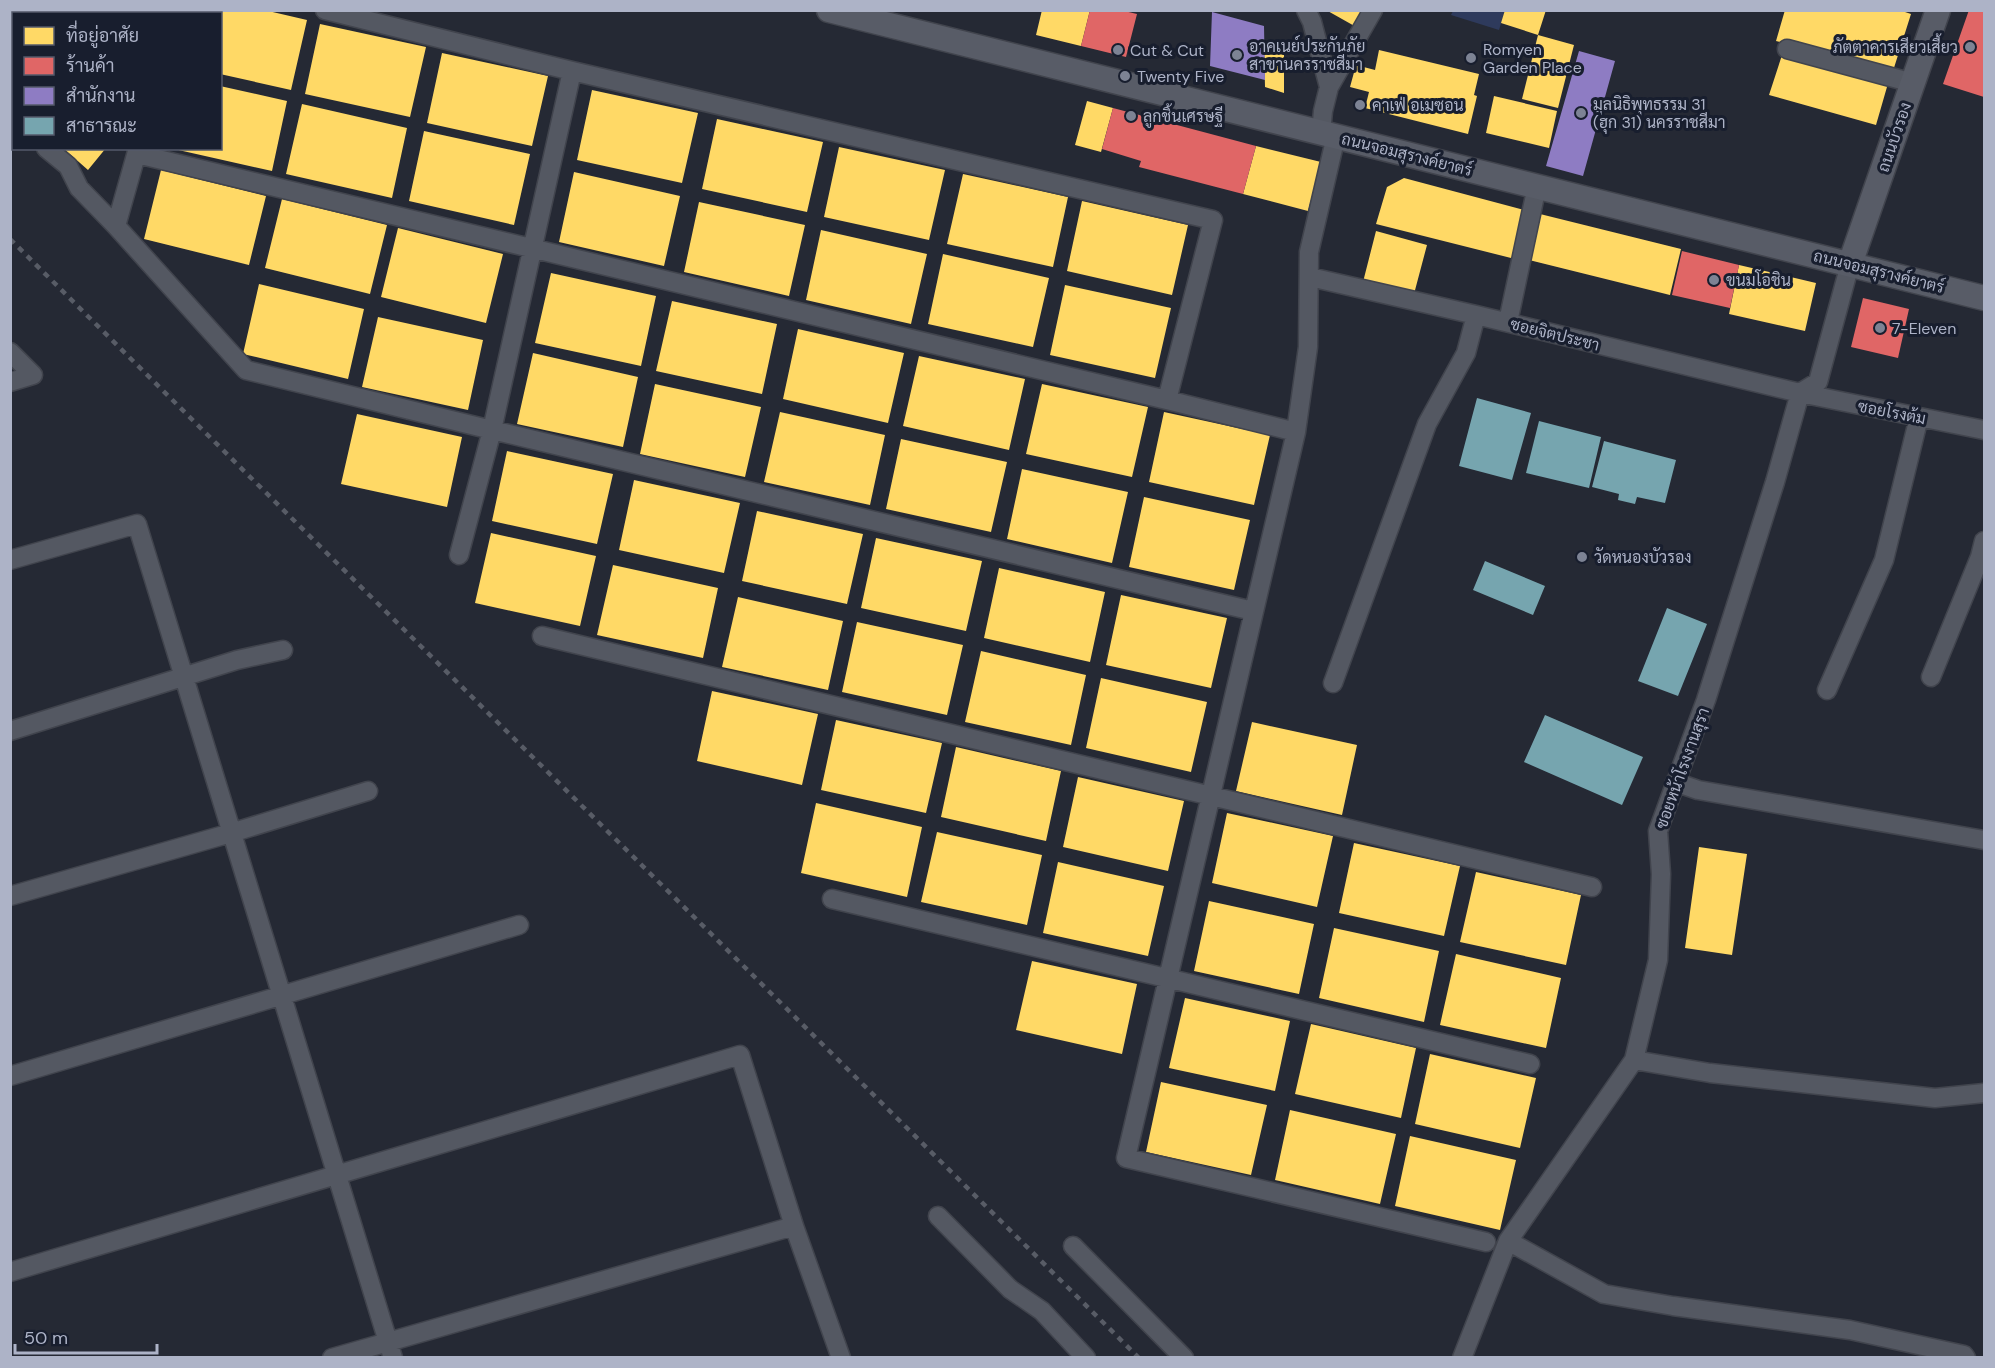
<svg xmlns="http://www.w3.org/2000/svg" width="1995" height="1368" font-family="'DM Sans',Sarabun,sans-serif">
  <style>
    .water { fill: #2e3a5c }
    .homes { fill: #ffd966 }
    .shops { fill: #e06666 }
    .offices { fill: #8e7cc3 }
    .public { fill: #76a5af }
    .lines { fill: none; stroke-linecap: round; stroke-linejoin: round }
    .street-casing { stroke: #41444d; stroke-width: 21 }
    .secondary-casing { stroke: #41444d; stroke-width: 27 }
    .street { stroke: #545862; stroke-width: 18 }
    .secondary { stroke: #585c67; stroke-width: 24 }
    .rail { stroke: #585c66; stroke-width: 4.5; stroke-dasharray: 6 6; stroke-linecap: butt }
    .poi-dot { fill: #7d8394; stroke: #181e2e; stroke-width: 2 }
    .labels { text-anchor: middle; stroke-width: 6; stroke-linejoin: round; paint-order: stroke }
    .poi-label { font-size: 16px; fill: #adb3c7; stroke: #181e2e; text-anchor: start }
    .street-label { font-size: 16px; fill: #adb3c7; stroke: #181e2e }
  </style>
  <rect width="100%" height="100%" fill="#252934"/>
  <!-- water -->
  <path class="water" d="M1453,11H1505L1499,30L1451,15Z"/>
  <!-- homes -->
  <path class="homes" d="M198,10H264L307,20L291,90L220,74V14H198Z
    M1042,10H1090L1081,46L1036,35Z
    M1326,10H1367L1358,28Z
    M1505,10H1546L1538,35L1574,45L1558,108L1522,99L1538,35L1501,23Z
    M1785,10H1899L1911,14L1893,71L1776,41Z
    M10,14L14,16V55L10,58Z
    M320,24L426,47L410,117L305,94Z
    M1264,43L1284,48V93L1265,87Z
    M1379,50L1479,74L1474,95L1477,96L1468,134L1365,108L1369,92L1350,87L1356,65L1375,70Z
    M1783,52L1889,80L1876,125L1769,95Z
    M442,53L548,76L532,146L427,123Z
    M220,86L287,101L272,171L174,149L220,148Z
    M592,90L698,113L682,183L577,160Z
    M1494,96L1557,111L1549,148L1486,133Z
    M1087,101L1113,108L1101,152L1075,145Z
    M302,104L407,128L392,198L286,174Z
    M717,119L823,142L807,212L702,189Z
    M424,131L530,154L514,225L409,201Z
    M1256,146L1321,162L1308,211L1243,194Z
    M839,147L945,170L929,240L824,217Z
    M63,148H106L88,170Z
    M161,170L266,196L249,265L144,239Z
    M574,172L680,196L664,266L559,242Z
    M963,174L1068,197L1053,267L947,244Z
    M1404,178L1528,211L1515,259L1376,224L1387,187Z
    M282,199L387,225L370,294L265,268Z
    M1082,201L1188,225L1172,295L1067,271Z
    M699,202L805,225L789,296L684,272Z
    M1536,213L1681,249L1670,295L1525,259Z
    M398,228L503,254L486,323L381,297Z
    M821,230L927,254L911,324L806,300Z
    M1376,231L1427,245L1414,294L1363,282Z
    M943,254L1049,278L1033,347L928,324Z
    M1739,265L1816,283L1805,331L1729,314Z
    M551,273L656,296L641,366L535,343Z
    M259,284L364,309L348,379L243,354Z
    M1065,285L1171,308L1155,378L1050,355Z
    M672,301L777,324L762,394L656,371Z
    M378,317L483,340L468,410L362,387Z
    M798,329L904,353L888,423L783,399Z
    M533,353L638,377L623,447L517,424Z
    M919,356L1025,379L1009,450L903,426Z
    M655,384L761,407L745,477L640,454Z
    M1042,384L1148,407L1132,477L1026,454Z
    M780,412L885,435L870,505L764,482Z
    M1164,412L1270,435L1254,505L1149,482Z
    M357,414L462,437L447,507L341,484Z
    M901,439L1007,462L991,532L886,509Z
    M507,451L613,474L597,544L492,521Z
    M1022,469L1128,492L1112,563L1007,539Z
    M634,480L740,503L724,573L619,550Z
    M1144,497L1250,520L1234,590L1129,567Z
    M757,511L863,534L847,604L742,581Z
    M491,533L596,556L580,626L475,603Z
    M876,538L982,561L966,631L861,608Z
    M613,565L718,588L703,658L597,635Z
    M999,568L1105,592L1090,662L984,638Z
    M1121,595L1227,618L1211,688L1106,665Z
    M738,597L843,621L828,690L722,667Z
    M857,622L963,645L947,715L842,692Z
    M981,651L1086,675L1071,745L965,722Z
    M1101,678L1207,702L1191,772L1086,748Z
    M712,691L818,714L802,785L697,761Z
    M836,720L942,743L926,813L821,790Z
    M1252,722L1357,745L1342,815L1236,791Z
    M956,747L1061,771L1046,841L941,817Z
    M1078,777L1184,801L1168,871L1063,847Z
    M816,803L922,827L907,897L801,873Z
    M1227,813L1333,836L1317,907L1212,883Z
    M937,832L1042,855L1027,925L921,902Z
    M1354,843L1460,866L1444,936L1339,913Z
    M1699,847L1747,854L1732,955L1685,948Z
    M1058,862L1164,886L1148,956L1043,933Z
    M1476,872L1581,895L1566,965L1460,942Z
    M1209,901L1314,924L1299,994L1194,971Z
    M1334,928L1439,951L1424,1022L1319,998Z
    M1456,954L1561,978L1546,1048L1440,1025Z
    M1032,961L1137,984L1122,1054L1016,1030Z
    M1185,998L1290,1021L1275,1091L1169,1068Z
    M1311,1024L1416,1048L1401,1118L1295,1094Z
    M1430,1054L1536,1078L1520,1148L1415,1124Z
    M1161,1082L1267,1105L1251,1175L1146,1152Z
    M1290,1110L1396,1134L1380,1204L1275,1180Z
    M1410,1136L1516,1160L1500,1230L1395,1206Z"/>
  <!-- shops -->
  <path class="shops" d="M1090,10H1120L1137,14L1126,57L1081,46Z
    M1969,10H1984V97L1943,84Z
    M1113,108L1256,146L1243,194L1139,167L1141,161L1102,149Z
    M1682,251L1739,265L1730,308L1672,295Z
    M1863,298L1909,309L1898,358L1851,347Z"/>
  <!-- offices -->
  <path class="offices" d="M1212,12L1264,26L1265,80L1210,66Z
    M1579,51L1615,61L1583,176L1546,166Z"/>
  <!-- public -->
  <path class="public" d="M1477,398L1531,413L1512,480L1459,466Z
    M1539,421L1601,437L1589,488L1526,473Z
    M1604,441L1676,460L1665,503L1637,497L1635,504L1618,500L1619,494L1592,487Z
    M1485,561L1545,586L1533,615L1473,590Z
    M1667,608L1707,624L1678,696L1638,681Z
    M1545,715L1643,757L1622,805L1524,762Z"/>
  <g class="lines">
    <!-- street casing -->
    <g class="street-casing">
      <path id="street" d="M22,10L26,14
        M325,10L572,71L1213,220L1167,400
        M1306,10L1312,22L1329,87L1323,111L1321,132
        M187,14L188,10
        M1787,49L1913,83
        M1329,87L1373,10
        M10,118L14,121
        M1336,136L1309,252L1308,347L1296,432L1126,1158L1486,1242
        M46,148L68,166L79,188L116,226L246,370L492,430L1253,611
        M137,154L1167,400L1296,432
        M116,226L138,148
        M1310,277L1476,315L1800,393L1984,430
        M1508,322L1537,186
        M10,352L33,375L10,382
        M459,555L492,430L572,71
        M10,560L137,524L393,1358
        M542,636L1592,887
        M1931,677L1980,557L1984,541
        M1333,683L1427,424L1466,353L1476,315
        M1827,690L1884,560L1919,417
        M10,731L237,660L283,650
        M1675,782L1698,790L1984,840
        M10,896L231,833L368,791
        M832,899L1530,1064
        M1634,1060L1710,1073L1935,1098L1984,1093
        M10,1076L519,925
        M938,1216L1010,1289L1042,1311L1086,1358
        M794,1226L841,1358
        M1508,1241L1604,1294L1673,1306L1850,1330L1964,1355L1966,1358
        M1073,1246L1184,1358
        M10,1272L740,1055L794,1226L332,1358
        M1462,1358L1508,1241L1634,1060L1658,960L1661,874L1658,831L1706,700L1775,482L1800,393L1818,382L1850,264"/>
    </g>
    <!-- secondary casing -->
    <g class="secondary-casing">
      <path id="secondary" d="M829,10L1984,298
        M1850,264L1938,10"/>
    </g>
    <!-- street -->
    <use href="#street" class="street"/>
    <!-- secondary -->
    <use href="#secondary" class="secondary"/>
    <!-- rail -->
    <path class="rail" d="M10,239L1139,1358"/>
  </g>
  <!-- markers -->
  <g class="poi-dot">
    <circle cx="1970" cy="47" r="6"/>
    <circle cx="1118" cy="50" r="6"/>
    <circle cx="1237" cy="55" r="6"/>
    <circle cx="1471" cy="58" r="6"/>
    <circle cx="1125" cy="76" r="6"/>
    <circle cx="1360" cy="105" r="6"/>
    <circle cx="1581" cy="113" r="6"/>
    <circle cx="1131" cy="116" r="6"/>
    <circle cx="1714" cy="280" r="6"/>
    <circle cx="1880" cy="328" r="6"/>
    <circle cx="1582" cy="557" r="6"/>
  </g>
  <g class="labels">
    <!-- poi labels -->
    <g class="poi-label">
      <text x="1249" y="52">อาคเนย์ประกันภัย<tspan x="1249" dy="18">สาขานครราชสีมา</tspan></text>
      <text x="1958" y="53" text-anchor="end">ภัตตาคารเสียวเสี้ยว</text>
      <text x="1483" y="55">Romyen<tspan x="1483" dy="18">Garden Place</tspan></text>
      <text x="1130" y="56">Cut &amp; Cut</text>
      <text x="1137" y="82">Twenty Five</text>
      <text x="1593" y="110">มูลนิธิพุทธรรม 31<tspan x="1593" dy="18">(ฮุก 31) นครราชสีมา</tspan></text>
      <text x="1372" y="111">คาเฟ่ อเมซอน</text>
      <text x="1143" y="122">ลูกชิ้นเศรษฐี</text>
      <text x="1726" y="286">ขนมโอชิน</text>
      <text x="1892" y="334">7-Eleven</text>
      <text x="1594" y="563">วัดหนองบัวรอง</text>
    </g>
    <!-- street labels -->
    <g class="street-label">
      <text transform="translate(1894 137) rotate(-71)" y="6">ถนนบัวรอง</text>
      <text transform="translate(1407 154) rotate(14)" y="6">ถนนจอมสุรางค์ยาตร์</text>
      <text transform="translate(1879 271) rotate(14)" y="6">ถนนจอมสุรางค์ยาตร์</text>
      <text transform="translate(1555 334) rotate(14)" y="6">ซอยจิตประชา</text>
      <text transform="translate(1892 412) rotate(11)" y="6">ซอยโรงต้ม</text>
      <text transform="translate(1682 768) rotate(-70)" y="6">ซอยหน้าโรงงานสุรา</text>
    </g>
  </g>
  <!-- border -->
  <rect width="1995" height="1368" fill="none" stroke="#adb3c7" stroke-width="24"/>
  <!-- legend -->
  <rect x="12" y="12" width="210" height="138" fill="#181e2e" stroke="#545a6b" stroke-width="1.5"/>
  <rect x="24" y="27" width="30" height="18" fill="#ffd966" stroke="#545a6b" stroke-width="1.5"/>
  <text x="66" y="42" font-size="18" fill="#adb3c7">ที่อยู่อาศัย</text>
  <rect x="24" y="57" width="30" height="18" fill="#e06666" stroke="#545a6b" stroke-width="1.5"/>
  <text x="66" y="72" font-size="18" fill="#adb3c7">ร้านค้า</text>
  <rect x="24" y="87" width="30" height="18" fill="#8e7cc3" stroke="#545a6b" stroke-width="1.5"/>
  <text x="66" y="102" font-size="18" fill="#adb3c7">สำนักงาน</text>
  <rect x="24" y="117" width="30" height="18" fill="#76a5af" stroke="#545a6b" stroke-width="1.5"/>
  <text x="66" y="132" font-size="18" fill="#adb3c7">สาธารณะ</text>
  <!-- scale -->
  <path d="M15 1344v9h142v-9" fill="none" stroke="#adb3c7" stroke-width="3"/>
  <text x="24" y="1344" font-size="18" fill="#adb3c7" stroke="#181e2e" stroke-width="4.5" paint-order="stroke">50 m</text>
</svg>
